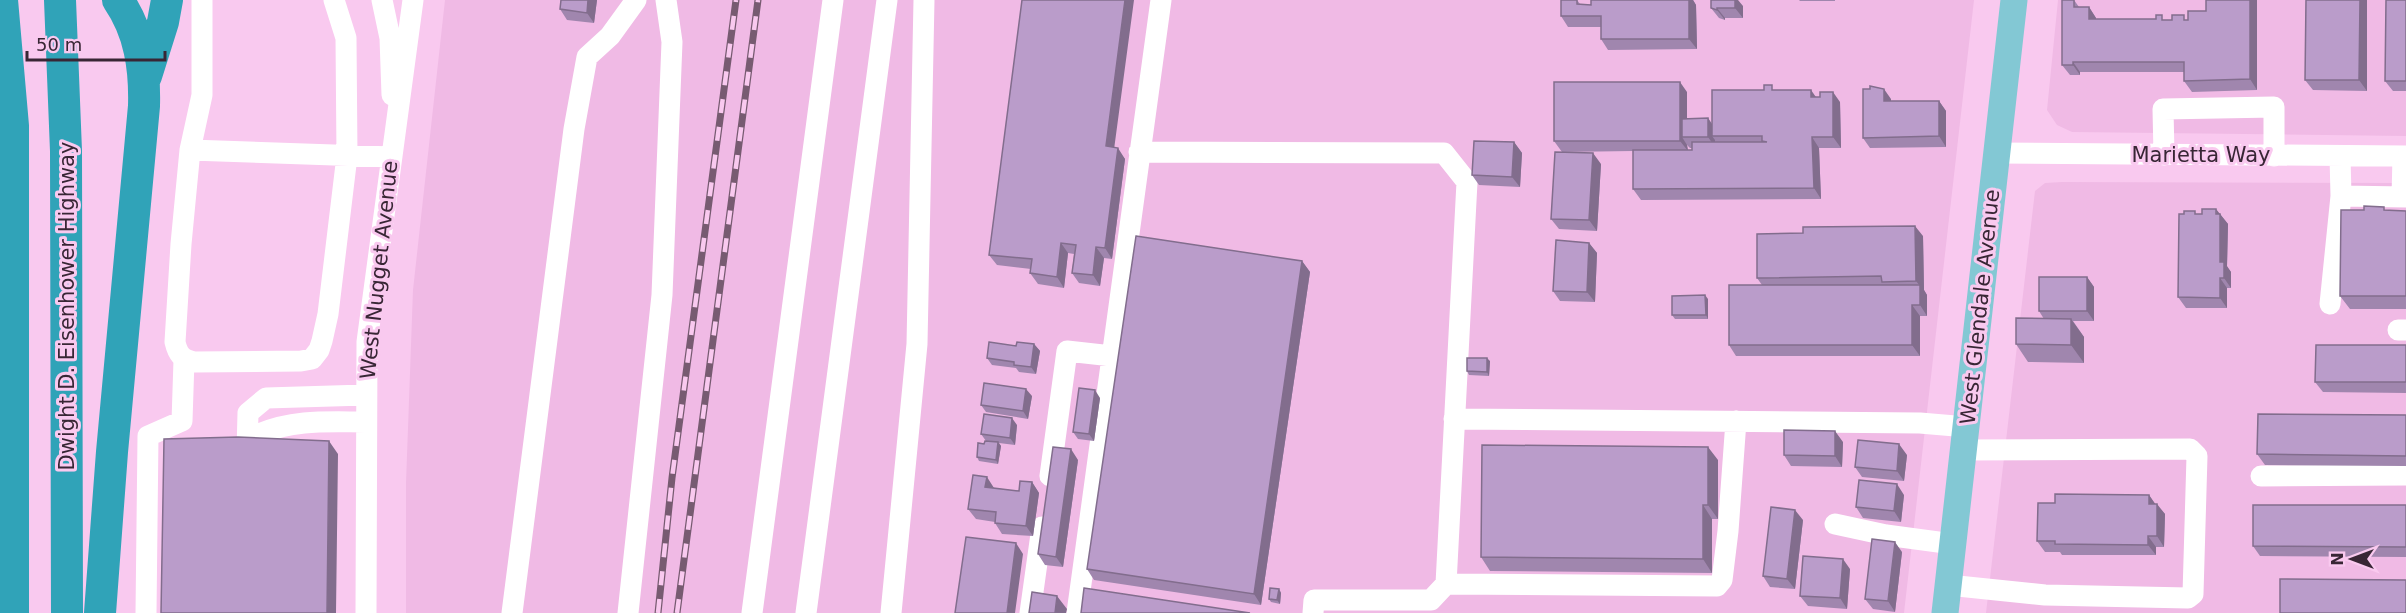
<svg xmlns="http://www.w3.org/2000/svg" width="2406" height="613" font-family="'DejaVu Sans',sans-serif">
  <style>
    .built { fill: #f0bae5 }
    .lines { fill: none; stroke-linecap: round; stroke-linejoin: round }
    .minor { stroke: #fff; stroke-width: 21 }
    .major { stroke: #83c8d4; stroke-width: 27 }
    .highway { stroke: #30a3b8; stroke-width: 32 }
    .rail-casing { stroke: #775b71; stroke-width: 7 }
    .rail { stroke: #f9c9ef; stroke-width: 4.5; stroke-dasharray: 14; stroke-linecap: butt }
    .wall { fill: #a086ae; fill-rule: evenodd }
    .shaded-wall { fill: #826d8d }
    .building { fill: #ba9cca; stroke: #826d8d; stroke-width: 1.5 }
    .labels { text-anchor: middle; stroke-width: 6; stroke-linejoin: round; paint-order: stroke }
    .street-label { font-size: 21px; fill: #382635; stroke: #f9c9ef }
  </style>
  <rect width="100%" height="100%" fill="#f9c9ef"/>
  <!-- built -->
  <path class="built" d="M445,0H1974L1904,613H406V483L413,290Z
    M2058,0H2406V136L2072,132L2057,125L2047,110Z
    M2062,182L2406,183V613H1986L2035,191L2045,183Z"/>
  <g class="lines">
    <!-- minor -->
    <path class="minor" d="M202,0V95L190,150L181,244L175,342C178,355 182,359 194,362L301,361L312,359L319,350L322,341L328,314L347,156L346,38L334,0
      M382,0L390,38L392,95
      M190,150L392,157
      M1139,152L1444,153L1467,182L1446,584L1431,600H1314L1313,613
      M1997,153L2406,156
      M2164,155L2163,109L2274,107V156
      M2340,156L2341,196
      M2402,197L2403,156
      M2330,304L2341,196L2406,197
      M2398,330H2406
      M1454,419L1920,423L1967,427
      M247,451L248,413L266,398L365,395
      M258,451L259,434C295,419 328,422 366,422
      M1050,476L1067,351L1112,356
      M2261,476L2406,475
      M1835,524L1886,535L1953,544
      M1446,584L1717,586L1722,580L1728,531L1736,421
      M1948,585L2045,595L2188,598L2193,594L2197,456L2190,449L1964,450
      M146,613L148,436L182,421L184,360
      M366,613L367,342L413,0
      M512,613L574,129L587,57L610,36L636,0
      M628,613L662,295L672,42L666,0
      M752,613L833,0
      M806,613L887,0
      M891,613L917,344L924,0
      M1030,613L1042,527
      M1077,613L1161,0"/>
    <!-- major -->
    <path class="major" d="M1945,613L2014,0"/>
    <!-- highway -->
    <path class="highway" d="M2,0L13,126V613
      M60,0L66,151L67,613
      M146,76L163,22L167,0
      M100,613L112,452L144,106C145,68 140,32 118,0"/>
    <!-- rail casing -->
    <g class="rail-casing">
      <path id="rail" d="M658,613L672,478L736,0
        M677,613L758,0"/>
    </g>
    <!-- rail -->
    <use href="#rail" class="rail"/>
  </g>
  <!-- wall -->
  <path class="wall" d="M561,0H597L594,23L567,20L560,9Z
    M1577,0L1580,4L1591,5V0H1693L1696,5L1697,49L1608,50L1601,39V27H1568L1561,16Z
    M1799,0H1835V1H1800Z
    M2074,0L2079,7H2089L2096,18V19L2172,20H2188L2206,11V0H2257V90L2192,92L2184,81V72H2080V75H2070L2062,65Z
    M2306,0H2367V91L2313,90L2305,80Z
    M2406,0V91H2393L2385,81Z
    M1743,6V18H1725V20L1719,18L1711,8Z
    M1775,90L1840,102L1841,148H1819L1821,199L1641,200L1633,189V151L1562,152L1554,141L1687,92V119L1708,118L1712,124ZM1687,145L1690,148H1692V150H1688Z
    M1891,99V101H1939L1946,111V147L1870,148L1863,138Z
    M1514,142L1522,153L1520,187L1479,185L1472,175Z
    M1115,148L1125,159L1112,259L1104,258L1100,286L1079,283L1072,273L1074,254L1068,253L1064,288L1038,284L1030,273L1031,269L997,265L989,255Z
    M1601,164L1597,231L1559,229L1551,219Z
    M2386,210L2406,211V309H2350L2340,296Z
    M2184,214H2220L2228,224L2227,267L2231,272V288H2227V308H2186L2178,297Z
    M1923,236L1924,290L1927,295V316H1920V356H1736L1729,345L1762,285L1757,278Z
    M1589,243L1597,253L1595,302L1560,301L1553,291Z
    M1302,261L1310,272L1261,605L1094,580L1087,569Z
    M2087,277L2094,287V321H2073L2084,337V363L2028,362L2016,344L2044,319L2039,311Z
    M1708,299V319H1675L1672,315Z
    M1034,344L1040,351L1036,374L1019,372L1016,368L992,365L987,358L1016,346Z
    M2406,345V393L2323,392L2315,382Z
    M1490,361L1489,376L1469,375L1467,371Z
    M1032,396L1028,419L986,412L981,405Z
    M1100,398L1094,441L1078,439L1073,432Z
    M2406,415V466L2265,465L2257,454Z
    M1017,425L1015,445L999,443L1001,446L998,464L979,461L977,457L986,441L981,434Z
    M1843,442L1842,467L1791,466L1784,455Z
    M1907,455L1904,481L1862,477L1855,467Z
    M1078,460L1063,567L1045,565L1038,554Z
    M1718,460V519H1712V573L1490,571L1481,557Z
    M1032,482L1039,493L1033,536L1002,534L995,523V522L976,519L968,509L994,488L1019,491Z
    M1904,495L1901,522L1863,518L1856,507Z
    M2149,495L2155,504L2165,514L2164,547H2156V555H2062L2060,552H2045L2037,541L2055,503Z
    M2406,505V557L2260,556L2253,546Z
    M1803,520L1795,589L1770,587L1763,576Z
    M1902,552L1895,612L1873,609L1865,599Z
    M1850,569L1847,609L1808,606L1800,596Z
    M1279,589L1281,593L1280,604L1271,602L1269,599Z"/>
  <!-- shaded-wall -->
  <path class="shaded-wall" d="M588,0H597L594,23L587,13Z
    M1125,0H1134L1113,157L1106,146Z
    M1689,0H1693L1696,5L1697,49L1689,39Z
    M1735,0H1738L1743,6V18L1735,8Z
    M2250,0H2257V90L2250,79Z
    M2360,0H2367V91L2359,80Z
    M2089,7L2096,18V30L2089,19Z
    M1717,8L1725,18V20L1717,10Z
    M2073,62L2080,72V75L2073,65Z
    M1680,82L1687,92V137H1682L1687,145L1688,151L1680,141Z
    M1884,89L1891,99V111L1884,101Z
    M1811,90L1818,100L1811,97Z
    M1833,92L1840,102L1841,148L1833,137Z
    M1939,101L1946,111V147L1939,136Z
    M1708,118L1715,129L1712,136L1715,140V147L1708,137Z
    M1812,137L1819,148L1821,199L1814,188Z
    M1514,142L1522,153L1520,187L1512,177Z
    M1118,148L1125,159L1112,259L1105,248Z
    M1593,153L1601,164L1597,231L1589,220Z
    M2216,209L2228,224L2227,266L2231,272V288L2224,278L2220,262Z
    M1915,226L1923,236L1924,290L1927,295V316L1920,305V286L1916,281Z
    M1061,243L1068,253L1064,288L1057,277Z
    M1589,243L1597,253L1595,302L1587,292Z
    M1096,247L1104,258L1100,286L1093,275Z
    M1302,261L1310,272L1261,605L1254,594Z
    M2087,277L2094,287V321L2087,311Z
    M2220,278L2227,288V308L2220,298Z
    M1705,295L1708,299V319L1706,315Z
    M1912,305L1920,316V356L1912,345Z
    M2071,319L2084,337V363L2071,345Z
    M1034,344L1040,351L1036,374L1031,367Z
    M1487,358L1490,361L1489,376L1487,372Z
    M1026,389L1032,396L1028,419L1023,411Z
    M1095,390L1100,398L1094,441L1089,434Z
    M1012,418L1017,425L1015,445L1010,438Z
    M1835,431L1843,442L1842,467L1835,456Z
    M329,441L338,454L336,613H327Z
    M998,442L1001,446L998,464L996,460Z
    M1899,444L1907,455L1904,481L1897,471Z
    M1708,447L1718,460V519L1708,505Z
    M1071,449L1078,460L1063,567L1056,557Z
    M987,477L994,488L985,487Z
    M1032,482L1039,493L1033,536L1026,526Z
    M1897,484L1904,495L1901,522L1894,511Z
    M2149,495L2156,505L2149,504Z
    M2157,504L2165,514L2164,547L2157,536Z
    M1703,505L1712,519V573L1703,559Z
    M1795,510L1803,520L1795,589L1787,579Z
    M2148,536L2156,547V555L2148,545Z
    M1895,542L1902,552L1895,612L1888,601Z
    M1016,543L1023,554L1015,613H1007Z
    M1843,559L1850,569L1847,609L1840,598Z
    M1279,589L1281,593L1280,604L1277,600Z
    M1057,596L1067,609L1066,613H1055Z"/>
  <!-- building -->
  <path class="building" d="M561,0H588L587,13L560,9Z
    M1022,0H1125L1106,146L1118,148L1105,248L1096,247L1093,275L1072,273L1076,245L1061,243L1057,277L1030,273L1032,259L989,255Z
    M1561,0H1577V4L1591,5V0H1689V39H1601V16H1561Z
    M1711,0H1735V8H1717V10L1711,8Z
    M2062,0H2074V7H2089V19H2156V15H2162V20H2172V15H2184V20H2188V11H2206V0H2250V79L2184,81V62H2073V65H2062Z
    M2306,0H2360L2359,80H2305Z
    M2386,0H2406V81H2385Z
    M1554,82H1680V141H1554Z
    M1764,85H1772V90H1811V97H1820V92H1833V137H1812L1814,188L1633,189V150H1692V142H1767L1762,141V136H1712V90H1764Z
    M1870,86L1884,89V101H1939V136L1863,138V89H1870Z
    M1708,118V137H1682V119Z
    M1474,141L1514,142L1512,177L1472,175Z
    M1555,152L1593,153L1589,220L1551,219Z
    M2364,206L2384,207V210L2406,211V296H2340L2341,210H2364Z
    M2202,209H2216V214H2220V262H2224V278H2220V298L2178,297L2179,214H2184V211H2195V214H2202Z
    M1915,226L1916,281L1882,282L1881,276L1757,278V234L1803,233V227Z
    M1136,236L1302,261L1254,594L1087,569Z
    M1556,240L1589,243L1587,292L1553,291Z
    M2039,277H2087V311H2039Z
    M1729,285H1920V305H1912V345H1729Z
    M1705,295L1706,315H1672V296Z
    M2016,318L2071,319V345L2016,344Z
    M989,342L1016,346L1017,342L1034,344L1031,367L1014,365V362L987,358Z
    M2316,345H2406V382H2315Z
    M1467,358H1487V372L1467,371Z
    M984,383L1026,389L1023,411L981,405Z
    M1079,388L1095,390L1089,434L1073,432Z
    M984,414L1012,418L1010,438L981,434Z
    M2258,414L2406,415V456L2257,454Z
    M1784,430L1835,431V456L1784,455Z
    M238,437L329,441L327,613H161L164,439Z
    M1858,440L1899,444L1897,471L1855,467Z
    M985,441L998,442L996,460L977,457L978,443L984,444Z
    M1482,445L1708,447V505H1703V559L1481,557Z
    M1053,447L1071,449L1056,557L1038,554Z
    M973,475L987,477L985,487L1019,491L1020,481L1032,482L1026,526L995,523L996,512L968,509Z
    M1859,480L1897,484L1894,511L1856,507Z
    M2055,494L2149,495V504H2157V536H2148V545L2055,544V541H2037L2038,503H2055Z
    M2253,505H2406V547L2253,546Z
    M1771,507L1795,510L1787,579L1763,576Z
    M966,537L1016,543L1007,613H955Z
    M1872,539L1895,542L1888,601L1865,599Z
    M1803,556L1843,559L1840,598L1800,596Z
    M2280,579L2406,580V613H2280Z
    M1084,588L1250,613H1081Z
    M1270,588L1279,589L1277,600L1269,599Z
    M1032,592L1057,596L1055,613H1029Z"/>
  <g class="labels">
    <!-- street labels -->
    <g class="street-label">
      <text x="2201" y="162">Marietta Way</text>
      <text transform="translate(379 270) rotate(-84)" y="7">West Nugget Avenue</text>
      <text transform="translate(67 306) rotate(-90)" y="7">Dwight D. Eisenhower Highway</text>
      <text transform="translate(1980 307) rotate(-84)" y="7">West Glendale Avenue</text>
    </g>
  </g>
  <!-- north arrow -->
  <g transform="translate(2352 559) rotate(270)" stroke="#f9c9ef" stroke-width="4.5" paint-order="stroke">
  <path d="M0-4.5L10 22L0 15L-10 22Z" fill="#382635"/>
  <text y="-9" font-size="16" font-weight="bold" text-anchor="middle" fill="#382635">N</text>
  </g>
  <!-- scale -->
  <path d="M27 51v9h138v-9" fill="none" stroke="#382635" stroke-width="3"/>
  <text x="36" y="51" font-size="18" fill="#382635" stroke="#f9c9ef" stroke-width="4.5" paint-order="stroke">50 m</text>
</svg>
